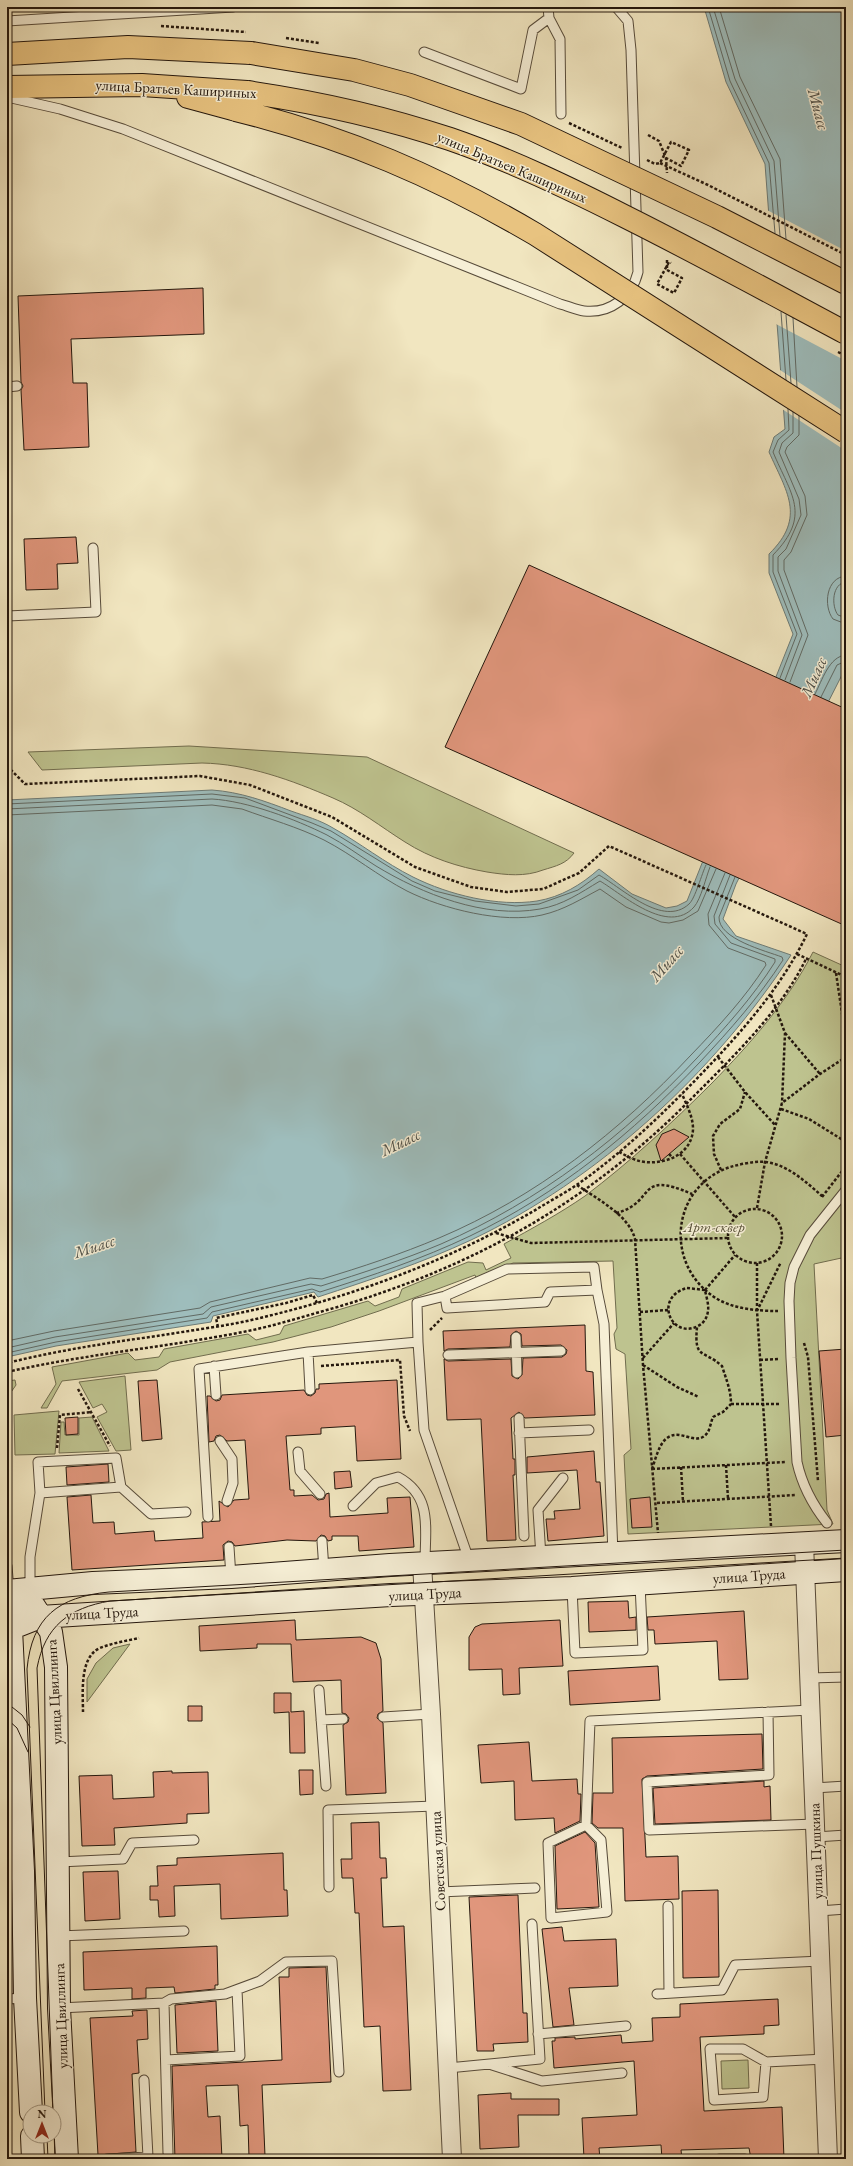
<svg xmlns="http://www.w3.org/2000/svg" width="853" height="2166" font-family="'EB Garamond',serif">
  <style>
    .green { fill: #bec38f; stroke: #716d4e }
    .water { fill: #9ebdbc; stroke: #6d7b76 }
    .pier { fill: #f1e6c0 }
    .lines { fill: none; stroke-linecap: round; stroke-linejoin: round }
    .shore { stroke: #616a64; stroke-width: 1 }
    .building { fill: #e0967c; stroke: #24170d }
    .lane-casing { stroke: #574b3a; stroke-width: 11 }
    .street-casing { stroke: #574b3a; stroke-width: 20 }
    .secondary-casing { stroke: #24170d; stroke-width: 24 }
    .primary-casing { stroke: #24170d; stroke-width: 24 }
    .path { stroke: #24170d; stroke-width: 2.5; stroke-dasharray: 3 2; stroke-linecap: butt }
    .lane { stroke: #f6efd6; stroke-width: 9 }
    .street { stroke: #f6efd6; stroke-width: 18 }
    .secondary { stroke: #f6efd6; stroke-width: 22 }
    .primary { stroke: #e8c380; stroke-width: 22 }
    .tram { stroke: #24170d; stroke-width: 1 }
    .primary-bridge-casing { stroke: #24170d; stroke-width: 24; stroke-linecap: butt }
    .path-bridge { stroke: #24170d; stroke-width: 2.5; stroke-dasharray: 3 2; stroke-linecap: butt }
    .primary-bridge { stroke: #e8c380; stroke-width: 22 }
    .labels { text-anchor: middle; stroke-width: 3; stroke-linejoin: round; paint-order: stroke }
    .street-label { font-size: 15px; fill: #24170d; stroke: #f6efd6 }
    .park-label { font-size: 15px; font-style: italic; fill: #5a533a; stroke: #f6efd6 }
    .water-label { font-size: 16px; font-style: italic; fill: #4f514a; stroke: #f6efd6 }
  </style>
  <rect width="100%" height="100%" fill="#f1e6c0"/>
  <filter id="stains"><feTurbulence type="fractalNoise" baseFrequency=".005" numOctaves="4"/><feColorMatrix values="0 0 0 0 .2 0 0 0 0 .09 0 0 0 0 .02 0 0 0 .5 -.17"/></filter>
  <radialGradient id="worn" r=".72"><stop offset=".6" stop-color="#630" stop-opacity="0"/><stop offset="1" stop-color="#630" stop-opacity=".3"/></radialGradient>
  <!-- green -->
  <path class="green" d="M189,746L367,757L574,853C566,864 556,866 543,870C525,877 506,875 487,872C458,867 430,858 405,842C381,827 359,809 333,798C291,780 248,764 202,763L42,770L28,752Z
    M813,952L846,967V1257L814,1264L827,1510L833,1524L628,1534L624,1455L631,1449L625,1354L616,1349L614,1334L617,1328L613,1261L513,1263L484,1277L476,1278L475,1275L379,1311L331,1327L273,1342L170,1362L157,1370L62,1381L47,1408H41L56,1384L52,1367L128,1353L135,1360L159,1357L164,1349L248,1334L256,1340L280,1334L284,1326L368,1301L375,1306L399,1297L402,1289L468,1262L483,1263L486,1270L511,1258L504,1244C531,1229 559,1214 585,1196C630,1162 672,1123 712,1083C750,1044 788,1001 813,952Z
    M125,1376L131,1450L116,1451L97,1417L107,1412L102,1404L93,1408L79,1382Z
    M15,1380L16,1385L7,1398V1381Z
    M59,1411L55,1454L15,1455L14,1415Z
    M92,1417L109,1451L59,1453L61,1422H64L65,1435H79V1418Z
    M130,1644L87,1702V1679L96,1663L113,1648Z
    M748,2060L749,2088L722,2089L721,2061Z"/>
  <!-- water -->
  <path class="water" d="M704,7H846V589L844,592V608L846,610V667L736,884L723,919L736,936L791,955C714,1073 598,1180 471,1240C422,1263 370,1280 318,1297L314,1292L213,1316L211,1322L56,1346L7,1357V800L212,790C240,792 265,801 291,811C305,816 320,820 333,828C360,843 385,863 413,877C449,895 498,907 537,901C561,897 581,885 599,869L632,894L666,908L677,906L687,901L793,634L769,573V554C807,517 786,491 769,452L774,437L785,429L765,164L726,82Z"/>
  <!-- pier -->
  <path class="pier" d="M767,210L846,251V361L776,324Z
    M780,370L846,413V451L782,409Z"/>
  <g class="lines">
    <!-- shore -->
    <path class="shore" d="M708,7L730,81L769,163L775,233
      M713,7L735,79L774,161L780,236
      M719,7L740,77L780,159L786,239
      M781,312L786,380
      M786,315L791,383
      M793,318L797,387
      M846,576C826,577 823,606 833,619L846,624
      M846,582C832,583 831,606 838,615L846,618
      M780,678L797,634L773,572V555C812,515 791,495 773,452L778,440L789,430L788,409
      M785,680L802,635L778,571V557L786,549L801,515L799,499L779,452L782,443L793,433V412
      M790,682L808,635L784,570V560L791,552L807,515L805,496L785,452L787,447L799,435V416
      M815,694C822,681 829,656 846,655
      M821,697L837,665L846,661
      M7,804L212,794L245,798L312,823L331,831L412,881L435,891L475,901L516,906L539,904L578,890L599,875C622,888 663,928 689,904C695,899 702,873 706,865
      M7,809L212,799C247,801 295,819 327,835C344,844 360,856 376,866C422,894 485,919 540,909C563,905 580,893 600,881C622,894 668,936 694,907C701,899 706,877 710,867
      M7,815L212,805L242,809C269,819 298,827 324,840C353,855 378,876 407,891C443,909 503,924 542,915C564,910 581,899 600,889L626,907L661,922L669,923L683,920L698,911L716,869
      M7,1341L54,1331L200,1308L210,1302L310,1278L322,1279C362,1267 401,1254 439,1238C536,1197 619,1132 691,1055C718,1027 745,998 766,965L765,962L728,948L709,925L708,914L725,873
      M7,1348L55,1337L203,1314L211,1307L311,1284L321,1286C362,1273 403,1260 441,1244C540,1201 624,1136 697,1058C725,1028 753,997 775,962V959L731,943L715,924L714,916L730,875
      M7,1353L56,1342L207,1318L212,1312L312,1289L320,1292C371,1276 422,1259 470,1236C558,1194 633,1133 700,1062C730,1030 759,997 783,960L782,957C766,951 718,939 719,917L735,877"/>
  </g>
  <!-- building -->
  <path class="building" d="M203,288L204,334L71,339L73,383H87L89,447L24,450L21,390L23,386L21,382L18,296Z
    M76,537L78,563L57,564L58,589L26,590L24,539Z
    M529,565L846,709V926L445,747Z
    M674,1129L689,1137L661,1161L656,1145L662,1134Z
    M585,1325L586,1371L593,1372L595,1415L525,1418L519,1412L511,1418L513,1459H515V1475H513L516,1540L487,1541L481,1419L447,1420L444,1359L448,1361L511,1359L512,1376L518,1379L522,1375L523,1358L562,1357L566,1354L567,1350L561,1345L522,1346L521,1334L516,1331L511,1335L510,1347L448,1349L444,1351L443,1331Z
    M846,1349V1435L826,1437L819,1351Z
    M157,1380L162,1439L142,1441L138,1381Z
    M397,1380L401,1459L357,1461L355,1426L321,1428V1434L286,1436L290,1490H294V1496L312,1495L318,1500L324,1499L326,1494L329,1493L330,1517L388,1513L387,1498L410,1497L414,1547L359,1551L358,1536H332V1540L328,1541L325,1536L321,1535L316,1541L287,1540L235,1546L232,1542L228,1541L223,1545L224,1560L72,1570L67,1497L91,1495L93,1523L114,1522L115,1534L154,1531L155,1541L203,1538L202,1522L220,1521L219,1501L228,1507L234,1500L249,1499L245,1440L227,1441L220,1435L216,1436L214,1441L209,1442L207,1396H210L216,1401L220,1400L222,1395L304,1390L307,1395L311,1396L315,1393L316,1389H319V1384Z
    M78,1417V1434L66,1435L65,1418Z
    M594,1451L596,1482H600L604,1536L548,1541L546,1519H555L554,1511L580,1509L577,1470L527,1473V1457Z
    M108,1464L109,1482L67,1485L66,1467Z
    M350,1471L352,1487L335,1489L334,1472Z
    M650,1497L652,1527L632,1528L630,1499Z
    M628,1601L629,1618L636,1617V1630L589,1632L588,1602Z
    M744,1611L748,1679L719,1680L717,1641L655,1644L654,1630H648L647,1617Z
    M295,1620L296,1640L361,1637L376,1643L381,1659L383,1711L378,1714L377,1718L383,1723L386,1793L346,1795L343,1725L348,1722L349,1718L346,1714L342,1713L341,1680L293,1682L291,1644H257V1648L200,1651L199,1626Z
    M560,1620L563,1666L519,1668L520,1694L503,1695L502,1669L469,1670V1637L475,1627L482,1624Z
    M658,1666L660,1700L570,1705L568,1671Z
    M274,1693H291V1712L304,1711L305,1753H290L289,1712L274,1713Z
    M188,1706H202V1721H188Z
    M762,1734L763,1769L647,1776L642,1779L646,1857L678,1856L679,1899L625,1901L623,1828H598L592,1823L593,1793H613L612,1738Z
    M529,1742L532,1781L577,1779L578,1794H581L580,1821L555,1833L554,1818L515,1820L514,1781L481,1783L478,1745Z
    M299,1770H313V1794L300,1795Z
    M172,1771V1773L208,1772L209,1813L187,1814V1823L114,1828L115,1845L82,1846L79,1776L112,1775L113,1799L154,1797L153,1772Z
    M764,1781V1787L770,1786L771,1820L655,1824L653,1788Z
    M379,1822L380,1858H386L387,1878H381L383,1927L404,1926L411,2090L383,2091L380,2026L364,2027L359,1913H355L353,1878H342L341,1859H352L351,1823Z
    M585,1832L595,1843L599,1907L557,1909L555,1846Z
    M283,1853L284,1890H287L288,1916L221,1919L220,1884L174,1886L175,1916L159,1917L158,1900H150V1886H158L157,1866L177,1865V1858Z
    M118,1871L120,1919L85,1921L83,1872Z
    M718,1890L719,1977L683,1978L682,1891Z
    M518,1895L523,2013H527L528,2042L493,2044L494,2051H477L469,1897Z
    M562,1927L564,1941L616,1939L618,1986L569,1988L574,2025L553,2027L542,1929Z
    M217,1946L218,1985H215V1989L175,1993L174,1987L146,1988V1998L132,1999V1988L84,1990L83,1952Z
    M326,1967L331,2082L262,2085L265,2156L249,2157L248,2125L240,2126L238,2085L206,2086L208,2117L220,2116L222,2159H175L172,2066L282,2060L279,1977H289V1968Z
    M778,1999L779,2025L764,2026V2034L700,2037L704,2111L782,2107L784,2159H751L749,2148L681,2150L682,2159H662L661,2145L599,2148L600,2159H584L582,2118L637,2115L634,2061L554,2068L552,2041H555V2038L575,2037V2039L621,2035L622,2043L653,2041L652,2018L680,2017V2004Z
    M216,2001L218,2051L177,2053L175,2005Z
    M147,2010L148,2039L137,2040L139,2073L132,2074L136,2152L98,2155L90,2018L133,2016L132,2011Z
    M511,2093V2099H559V2115H518L519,2147L480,2149L478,2095Z"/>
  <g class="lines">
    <!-- lane casing -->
    <g class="lane-casing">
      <path id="lane" d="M548,7L549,18L560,39L561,114
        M7,21L233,7
        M424,52L521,89L533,30L549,18
        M7,97L60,109L123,129L560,304C568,306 576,310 584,311C610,314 632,297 638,272L631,50L628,21L616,7
        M7,387L17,386
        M7,616L96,612L93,548
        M597,1290L594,1267L507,1269L445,1296L447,1308L545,1302L550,1292L597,1290L604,1324L613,1554
        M516,1337L517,1373
        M418,1342L417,1303L445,1296
        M308,1352L310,1390
        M448,1355L561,1351
        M214,1366L216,1395
        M519,1418L524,1536
        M519,1433L589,1430
        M220,1441L232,1459L233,1483L227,1501
        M298,1452L300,1471L320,1494
        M40,1493L121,1487L151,1514L186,1512
        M353,1506L376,1483L398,1477C433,1496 425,1529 425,1563
        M208,1517L199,1369L308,1352L418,1342L424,1430L469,1560
        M827,1523C812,1504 802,1485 797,1462L791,1358L789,1301L790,1283L794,1267L810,1235L846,1190
        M322,1541L324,1570
        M229,1547L231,1577
        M541,1557L538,1510L563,1478
        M7,1566L9,1591
        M572,1588L575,1653L643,1650L640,1584
        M30,1589V1557L40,1493L38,1462L116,1458L121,1487
        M810,1678L846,1677
        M319,1690L326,1786
        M768,1712L769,1775L647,1782L649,1830L815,1824
        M383,1717L431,1714
        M321,1720L343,1719
        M814,1788L846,1786
        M586,1825L548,1843L551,1918L607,1912L601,1840L586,1825L590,1721L811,1710
        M816,1837L846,1835
        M59,1862L123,1859L132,1843L194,1840
        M329,1887L328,1810L435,1806
        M439,1892L535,1888
        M668,1906L669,1993
        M819,1911L846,1909
        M59,1936L184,1931
        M657,1994L722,1990L735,1965L821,1961
        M7,1999L25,1998
        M164,2003L171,1999L225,1994L260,1981L286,1962L332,1961L339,2072
        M59,2008L164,2003L168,2153
        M538,2034L626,2026
        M166,2060L240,2056L237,1990
        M766,2062L763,2097L714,2100L710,2049H743L766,2062L825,2059
        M492,2065L542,2081L622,2073
        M448,2068L540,2059L532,1924
        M107,2159L148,2157L144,2080
        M719,2159H745"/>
    </g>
    <!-- street casing -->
    <g class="street-casing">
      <path id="street" d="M804,1543L828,2159
        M422,1564L431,1714L452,2159
        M7,1871H23"/>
    </g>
    <!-- secondary casing -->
    <g class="secondary-casing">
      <path id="secondary" d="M25,1590L11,1629L23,1871L25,1998L31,2112
        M7,1591L93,1583L231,1577L390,1565L846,1541
        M34,1606L51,1632L56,1667L59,2008L67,2159
        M7,1630L40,1617L391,1595L572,1588L846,1570
        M32,2136L33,2159"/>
    </g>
    <!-- primary casing -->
    <g class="primary-casing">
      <path id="primary" d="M7,54L128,47L251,53
        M7,87L142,85L247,92
        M188,97L236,110"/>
    </g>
    <!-- path -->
    <path class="path" d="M161,26L246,32
      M286,38L319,43
      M569,123L622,148
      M648,135L659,141L666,158L667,173
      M647,160L655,164L660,163L671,142L689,150L681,166L666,158
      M667,260V270L682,278L674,293L657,284L669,262L671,263
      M838,352L846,356
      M7,766L25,784L200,776L250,785L332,817L415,867L471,887L507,892L543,889L579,873L609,846L807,934C783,984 746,1027 708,1067C668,1109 625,1151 578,1184C565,1193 550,1201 537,1209C452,1259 360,1294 264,1317C229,1326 192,1330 157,1336C106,1343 56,1351 7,1363
      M797,954L846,977
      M836,973L846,1040
      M771,995L785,1033L782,1103
      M785,1033L820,1074
      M718,1057L745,1092L775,1125
      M781,1109L809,1119L846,1142
      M619,1152C627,1156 635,1161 645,1162C664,1164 687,1156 692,1136C696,1122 687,1106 682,1094
      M669,1154L673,1158
      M680,1154L735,1217
      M721,1170L714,1154L713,1136L720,1124L740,1109L745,1092
      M577,1185C597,1199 629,1215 635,1239L643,1365L658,1533
      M822,1197L846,1166
      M757,1208L765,1162L782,1103L820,1074L846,1057
      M728 1236a27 27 0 1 1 54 0a27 27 0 1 1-54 0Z
      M616,1213C657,1203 635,1169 692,1194
      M496,1233L531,1243L728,1238
      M757,1263V1311
      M687,1288L705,1290C706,1296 709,1304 708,1311C707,1318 704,1323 698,1326C671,1340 653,1297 687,1288Z
      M705,1290L735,1255
      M778,1311C758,1311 732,1309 714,1297C664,1263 671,1187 730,1167C741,1164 754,1161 766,1162C788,1165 806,1182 822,1196
      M640,1312L668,1310
      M218,1327L216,1318L286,1303L313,1295L317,1303
      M430,1330L442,1318
      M804,1343L808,1357L818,1481
      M643,1358L674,1323
      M760,1360L780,1359
      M643,1365L677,1387L699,1397
      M321,1366L400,1360L404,1416L410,1431
      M7,1372C86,1354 168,1347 248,1331C277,1325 305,1316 334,1308C477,1266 593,1200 697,1093C737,1053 781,1010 806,959
      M78,1389L110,1446
      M731,1404H781
      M57,1448L60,1415L92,1412
      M7,1461H8
      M726,1465L728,1499
      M681,1467L683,1502
      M652,1469C655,1460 658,1449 663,1442C678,1423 696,1450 708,1432C710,1428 711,1422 713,1417L723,1412L731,1404C731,1390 726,1379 722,1366C703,1349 694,1360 697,1327
      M652,1469L785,1462
      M657,1503L796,1495
      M771,1526L757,1311L781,1262
      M83,1712C83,1694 79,1657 100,1648C112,1643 126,1641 139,1638"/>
    <!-- lane -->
    <use href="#lane" class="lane"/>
    <!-- street -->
    <use href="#street" class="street"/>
    <!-- secondary -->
    <use href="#secondary" class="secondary"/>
    <!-- primary -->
    <use href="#primary" class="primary"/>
    <!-- tram -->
    <path class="tram" d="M7,1703L22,1715L30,1727
      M7,1719L17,1728L28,1752
      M45,2112L27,1669C32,1617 58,1597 109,1592L846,1550
      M53,2112L37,1668C45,1626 69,1608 110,1601L846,1558
      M54,2131L55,2159
      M47,2136L48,2159"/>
    <!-- primary-bridge casing -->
    <g class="primary-bridge-casing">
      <path id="primary-bridge" d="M251,53L354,70L410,85L521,124L717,217L846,283
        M247,92C316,102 384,117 450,139C511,160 569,188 626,217C700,254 773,294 846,333
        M236,110C347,138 436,176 535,234L846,432"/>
    </g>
    <!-- path-bridge -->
    <path class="path-bridge" d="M660,163L708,185L846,255"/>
    <!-- primary-bridge -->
    <use href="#primary-bridge" class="primary-bridge"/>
  </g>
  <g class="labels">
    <!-- street labels -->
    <g class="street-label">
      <text transform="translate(176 89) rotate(3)" y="5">улица Братьев Кашириных</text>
      <text transform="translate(512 167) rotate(23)" y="5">улица Братьев Кашириных</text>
      <text transform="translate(749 1576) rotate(-4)" y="5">улица Труда</text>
      <text transform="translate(425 1594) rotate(-3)" y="5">улица Труда</text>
      <text transform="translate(102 1613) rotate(-3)" y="5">улица Труда</text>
      <text transform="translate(54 1692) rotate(-93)" y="5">улица Цвиллинга</text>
      <text transform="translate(816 1851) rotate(-92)" y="5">улица Пушкина</text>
      <text transform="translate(438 1861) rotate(-93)" y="5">Советская улица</text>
      <text transform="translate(61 2016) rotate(-92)" y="5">улица Цвиллинга</text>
    </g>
    <!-- park labels -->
    <g class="park-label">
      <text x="714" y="1232">Арт-сквер</text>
    </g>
    <!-- water labels -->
    <g class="water-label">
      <text transform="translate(819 109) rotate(75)" y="6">Миасс</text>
      <text transform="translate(813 677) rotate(-66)" y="6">Миасс</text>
      <text transform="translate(666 963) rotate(-49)" y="6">Миасс</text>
      <text transform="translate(400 1142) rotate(-26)" y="6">Миасс</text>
      <text transform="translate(94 1246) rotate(-18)" y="6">Миасс</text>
    </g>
  </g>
  <!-- margin -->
  <rect width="853" height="2166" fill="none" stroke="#f1e6c0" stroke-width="24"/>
  <rect x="8" y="8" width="837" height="2150" fill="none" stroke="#24170d" stroke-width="2"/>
  <rect x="12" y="12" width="829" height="2142" fill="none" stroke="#24170d"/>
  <!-- north arrow -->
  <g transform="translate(42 2124)"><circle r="19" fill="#f6efd6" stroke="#a29986"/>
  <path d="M0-3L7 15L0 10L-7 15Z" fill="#8f2418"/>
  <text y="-6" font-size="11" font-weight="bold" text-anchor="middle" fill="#24170d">N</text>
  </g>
  <rect width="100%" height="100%" filter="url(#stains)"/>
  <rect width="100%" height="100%" fill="url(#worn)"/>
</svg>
